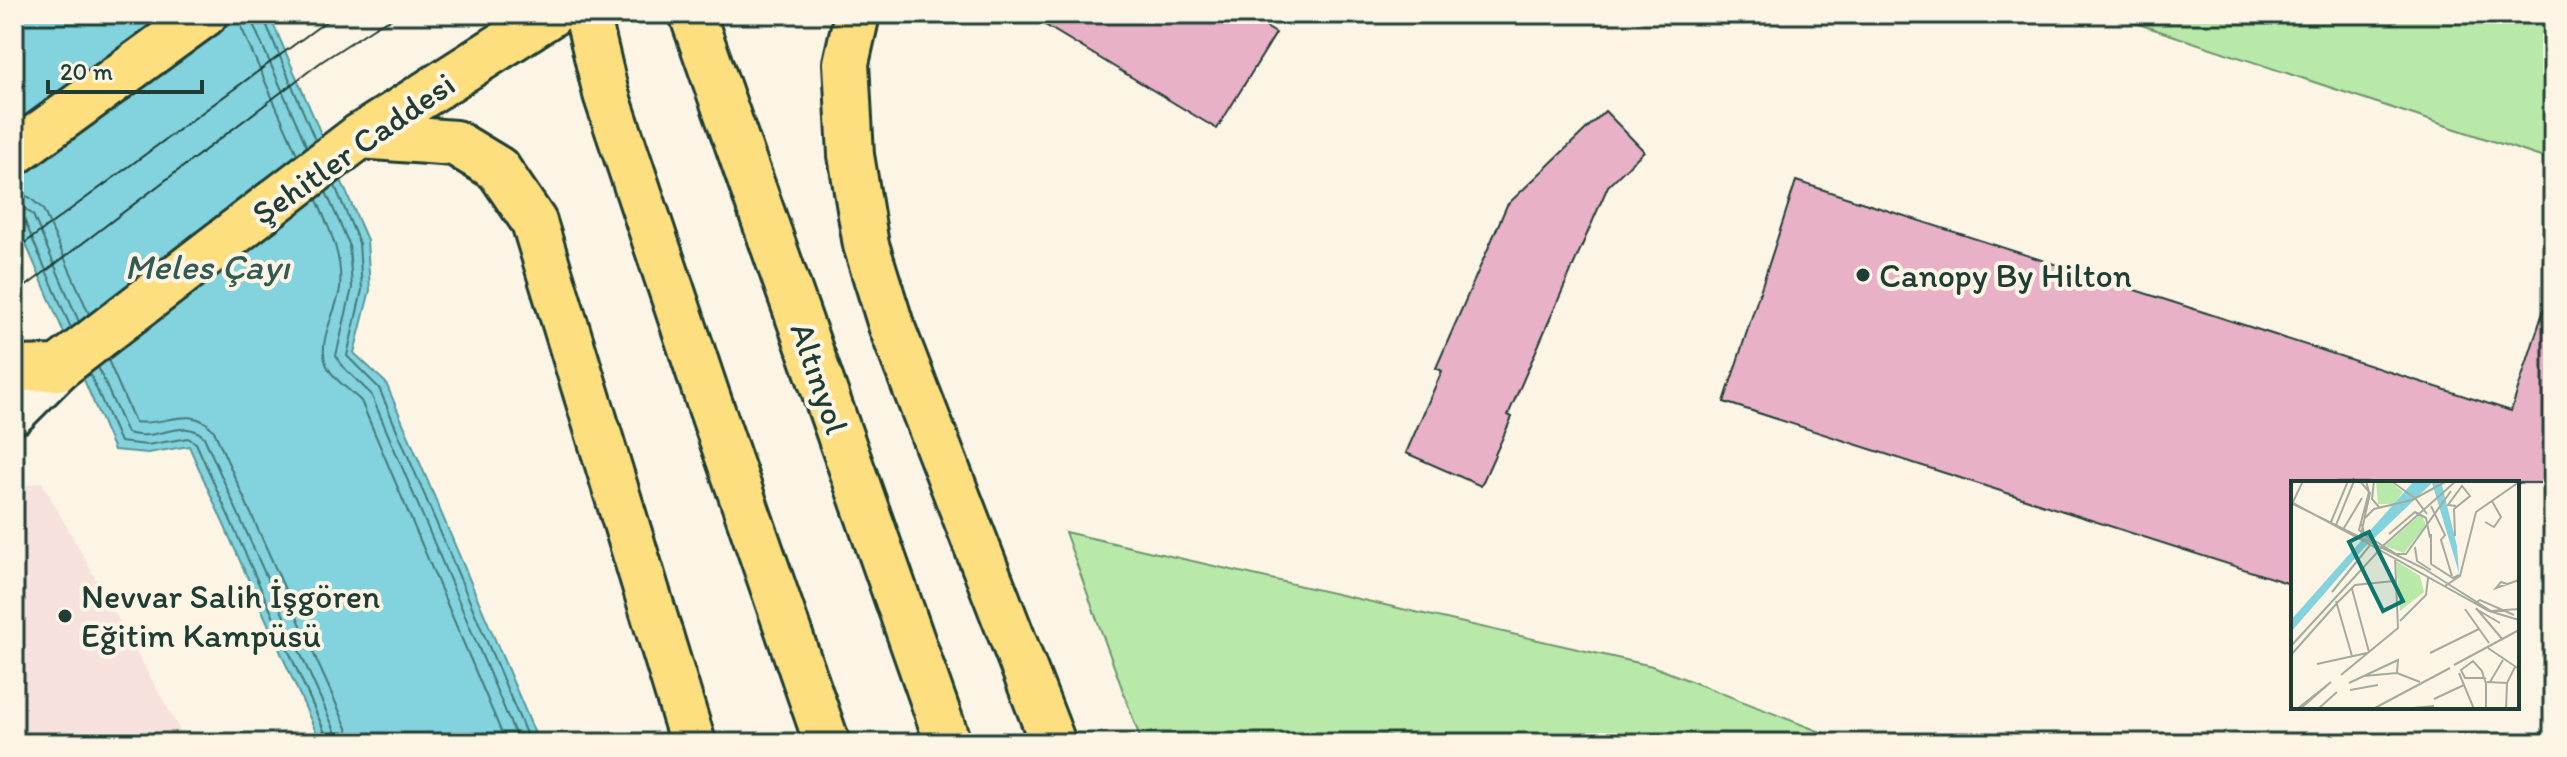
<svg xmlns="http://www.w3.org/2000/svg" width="2567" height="757" font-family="Itim,sans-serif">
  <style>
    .built { fill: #f6e1dc }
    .green { fill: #b8e9a9; stroke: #6c936e; stroke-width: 2 }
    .water { fill: #82d3dd; stroke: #5a9799; stroke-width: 2 }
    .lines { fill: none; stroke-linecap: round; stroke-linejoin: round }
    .shore { stroke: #477978; stroke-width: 2 }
    .building { fill: #e8b1c7; stroke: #1f3d34; stroke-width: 2 }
    .minor-casing { stroke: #1f3d34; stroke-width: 50 }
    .major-casing { stroke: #1f3d34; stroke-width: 50 }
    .highway-casing { stroke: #1f3d34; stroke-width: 50 }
    .minor { stroke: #fcf5e5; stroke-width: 44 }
    .major { stroke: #fedf80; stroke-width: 44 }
    .highway { stroke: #fedf80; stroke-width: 44 }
    .tram { stroke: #1f3d34; stroke-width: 2 }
    .poi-dot { fill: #1f3d34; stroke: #fcf5e5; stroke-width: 3 }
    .labels { text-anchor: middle; stroke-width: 8; stroke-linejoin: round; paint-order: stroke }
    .street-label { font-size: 34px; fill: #1f3d34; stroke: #fcf5e5 }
    .poi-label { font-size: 34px; fill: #1f3d34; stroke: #fcf5e5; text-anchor: start }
    .water-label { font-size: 36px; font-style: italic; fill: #335b56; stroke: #fcf5e5 }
    .inset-road { fill: none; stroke: #a4ab9e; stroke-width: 2 }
    .view { fill: #0f766e; fill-opacity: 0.15; stroke: #0f766e; stroke-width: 4 }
    .inset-edge { fill: none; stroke: #1f3d34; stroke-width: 4 }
  </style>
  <rect width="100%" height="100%" fill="#fcf5e5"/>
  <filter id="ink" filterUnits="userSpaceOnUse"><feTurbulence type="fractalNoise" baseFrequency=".0125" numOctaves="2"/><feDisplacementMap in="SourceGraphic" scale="16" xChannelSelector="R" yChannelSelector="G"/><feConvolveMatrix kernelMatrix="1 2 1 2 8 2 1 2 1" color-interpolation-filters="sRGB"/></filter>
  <g filter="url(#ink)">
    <!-- built -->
    <path class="built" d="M42,482L187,743H14V488Z"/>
    <!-- green -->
    <path class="green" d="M2108,14H2553V161Z
      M1065,532L1652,666L1849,743H1142Z"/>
    <!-- water -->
    <path class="water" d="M14,14H269L367,240L370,290L354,353L386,383L539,743H321L189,446L148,453L114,450L14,216Z"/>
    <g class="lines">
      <!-- shore -->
      <path class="shore" d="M240,14L242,29L297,154
        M252,14L253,24L307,147
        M262,14L315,140
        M335,186L359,243L362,290L347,356L379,388L530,743
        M326,192L349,244L352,288L336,356L342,366L371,394L519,743
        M14,194L29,197L43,209L89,314
        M317,200C329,228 343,256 340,288C337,311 319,337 325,360C329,377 349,389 361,401L506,743
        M14,206L24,208L33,215L79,322
        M14,216L20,217L25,222L71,328
        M108,360L135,422C163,427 193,403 214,431L347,728L350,743
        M98,367L127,433C133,434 141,436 147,435C167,434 188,420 204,437L336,733L338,743
        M90,374L120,442L147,445L188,438L196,443L327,737L328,743"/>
    </g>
    <!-- building -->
    <path class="building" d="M1027,14H1244L1276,33L1217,129Z
      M1605,111L1644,151L1608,186L1508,415L1512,417L1481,486L1406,453L1442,371L1436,368L1507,205Z
      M1796,181L2511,411L2544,309L2553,310V483H2293V585L1724,402Z"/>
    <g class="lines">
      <!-- minor casing -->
      <g class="minor-casing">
        <path id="minor" d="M14,412L58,368"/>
      </g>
      <!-- major casing -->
      <g class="major-casing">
        <path id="major" d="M14,369L58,368L360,136L551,14"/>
      </g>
      <!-- highway casing -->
      <g class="highway-casing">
        <path id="highway" d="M587,14L606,94L707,396L827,743
          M692,14L948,743
          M857,14L846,63L851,155L866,245L891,325L1053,743
          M360,136L455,143L498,169L534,222L693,743
          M14,153L205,14"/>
      </g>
      <!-- minor -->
      <use href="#minor" class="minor"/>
      <!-- major -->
      <use href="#major" class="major"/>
      <!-- highway -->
      <use href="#highway" class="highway"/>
      <!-- tram -->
      <path class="tram" d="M14,251L336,14
        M14,299L25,287L321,62L378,25L402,14"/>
    </g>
  </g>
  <!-- markers -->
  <g class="poi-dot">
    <circle cx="1863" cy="275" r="8"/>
    <circle cx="65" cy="616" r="8"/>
  </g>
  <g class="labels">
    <!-- street labels -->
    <g class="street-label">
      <text transform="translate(353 148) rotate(-35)" y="12">Şehitler Caddesi</text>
      <text transform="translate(820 378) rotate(71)" y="12">Altınyol</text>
    </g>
    <!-- poi labels -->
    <g class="poi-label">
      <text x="1879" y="287">Canopy By Hilton</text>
      <text x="81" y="608">Nevvar Salih İşgören<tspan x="81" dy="39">Eğitim Kampüsü</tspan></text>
    </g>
    <!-- water labels -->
    <g class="water-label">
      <text x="207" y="279">Meles Çayı</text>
    </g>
  </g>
  <!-- overview -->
  <g transform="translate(2291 481)">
    <rect width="228" height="228" fill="#fcf5e5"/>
    <path d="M85,0H98L112,11L103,23H87ZM130,33L135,44L113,72L94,65ZM105,80L129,95L133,111L109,130Z" fill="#b8e9a9"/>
    <path d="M123,0H150L166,65L168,92L141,2L73,67L0,151V139Z" fill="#82d3dd"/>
    <path class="inset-road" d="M69,0L79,12L69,58L198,130L228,139M75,0L78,11L68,49L80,59M83,0L81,18L88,26M100,0L124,17L136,33M0,21L69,58M0,22L132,87L200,130L228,128M0,25L12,0M140,25L154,54L150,59L161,95M73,38L83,28L121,19L156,0M40,41L57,0M194,41L203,46L210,36L201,20M71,43L73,53L105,73H115L160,10M45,44L63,0M53,47L71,17M98,53L124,31L135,37L139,57M140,53V83L162,97L168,94M164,55L163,28L179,15L171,5L157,24L165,25M124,66L126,80L140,89M216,103L210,101L205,107L228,99M154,105L169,95L185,31L228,1M61,108L78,171M41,111L80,63M45,120L61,175M47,121L64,104L103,100M184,122L189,119L223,134M185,127L212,159M174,128L198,162M185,128L209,142M109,140L135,114L137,97M0,165L93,64L165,0M197,167L228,188M139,172L188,148M0,174L47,121M26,183L76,172M163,184L228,149M168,192L183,228M50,194L107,147L104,77M73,195L106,192L129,201M196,201L216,202L224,186M199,201L212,179M58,202L107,179L106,192M59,209L87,204M143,218L173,204M6,228L40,201L9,228M27,228L46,211M82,228L159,187M112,228L143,225M195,228V202L193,197L191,190L182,180L170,189L174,197H193L195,198M215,228L216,202"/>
    <path class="view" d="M78,51L112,120L92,130L58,61Z"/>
    <rect width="228" height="228" class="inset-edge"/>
  </g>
  <!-- margin -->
  <rect width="2567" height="757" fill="none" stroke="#fcf5e5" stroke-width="48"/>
  <rect x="24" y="24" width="2519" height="709" fill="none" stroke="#1f3d34" stroke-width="3" filter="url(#ink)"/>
  <!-- scale -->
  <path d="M48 80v12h154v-12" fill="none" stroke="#1f3d34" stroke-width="4"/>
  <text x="60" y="80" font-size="24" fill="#1f3d34" stroke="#fcf5e5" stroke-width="6" paint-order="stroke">20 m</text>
</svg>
